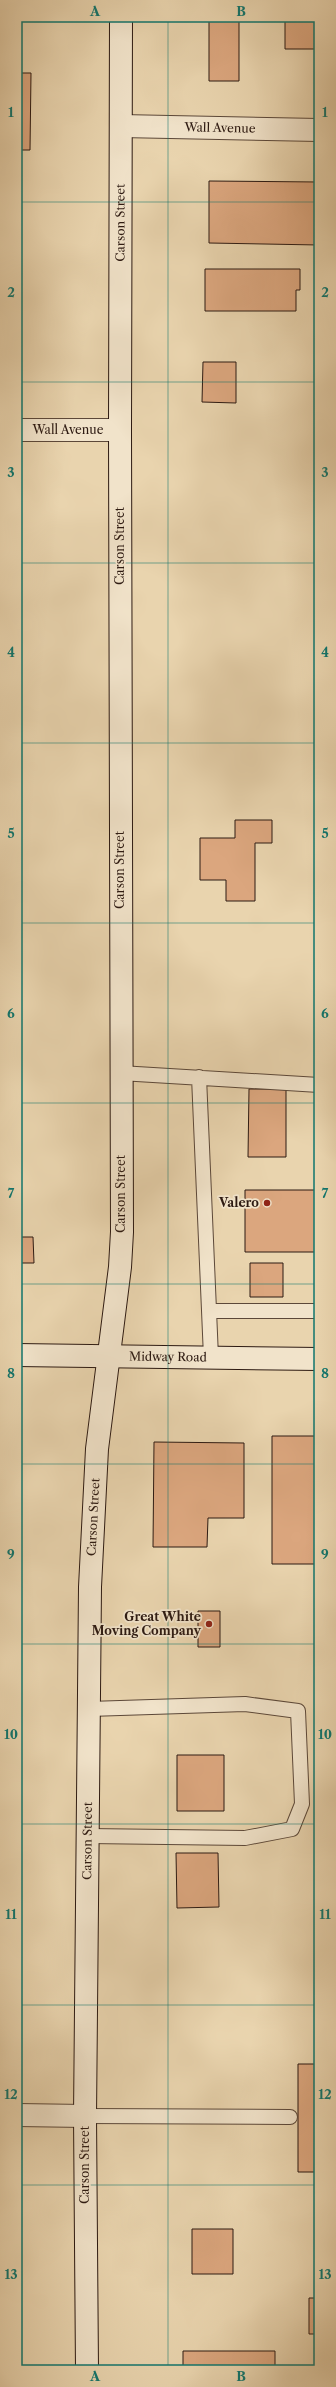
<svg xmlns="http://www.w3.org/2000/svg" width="336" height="2387" font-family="'Libre Caslon Text',serif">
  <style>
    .building { fill: #dba67e; stroke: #2d1a12 }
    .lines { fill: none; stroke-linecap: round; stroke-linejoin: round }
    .lane-casing { stroke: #5c4839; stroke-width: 16 }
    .street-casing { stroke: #5c4839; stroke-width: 24 }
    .secondary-casing { stroke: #2d1a12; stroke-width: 24 }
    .lane { stroke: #f1e3ca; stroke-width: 14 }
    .street { stroke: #f1e3ca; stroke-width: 22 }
    .secondary { stroke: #f1e3ca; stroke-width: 22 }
    .grid { fill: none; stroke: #0f766e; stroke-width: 1; stroke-opacity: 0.55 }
    .poi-dot { fill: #8f2418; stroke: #f1e3ca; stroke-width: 1.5 }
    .labels { text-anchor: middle; stroke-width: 3.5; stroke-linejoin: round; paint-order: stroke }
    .street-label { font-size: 12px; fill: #2d1a12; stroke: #f1e3ca }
    .poi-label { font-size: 12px; font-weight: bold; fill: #2d1a12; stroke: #f1e3ca; text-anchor: end }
    .neatline { fill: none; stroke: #0f766e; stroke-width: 1.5 }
    .grid-label { font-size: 13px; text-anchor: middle; font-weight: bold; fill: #0f766e }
  </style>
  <rect width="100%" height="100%" fill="#e9d4ae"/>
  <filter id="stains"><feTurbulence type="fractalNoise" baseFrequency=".005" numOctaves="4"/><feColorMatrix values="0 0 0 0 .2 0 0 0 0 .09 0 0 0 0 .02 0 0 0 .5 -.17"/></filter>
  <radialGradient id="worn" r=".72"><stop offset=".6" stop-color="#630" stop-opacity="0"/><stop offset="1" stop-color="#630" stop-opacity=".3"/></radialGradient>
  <!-- building -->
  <path class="building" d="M209,17H239V81H209Z
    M285,17H319V49H285Z
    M17,73H31L30,150H17Z
    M209,181L319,182V245L209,243Z
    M205,269H300V290H296V311H205Z
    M203,362H236V403L202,402Z
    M235,820H272V843H255V901H226V880H200V838H235Z
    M249,1089H286V1157H248Z
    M245,1190H319V1252H245Z
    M17,1237H33L34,1263H17Z
    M250,1263H283V1297H250Z
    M272,1436H319V1564H272Z
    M154,1442L244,1443V1518H208L207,1547H153Z
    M198,1611H220V1647H198Z
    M177,1755H224V1811H177Z
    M176,1853H218L219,1907L177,1908Z
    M316,1946H319V2052H316Z
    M298,2064H319V2172H298Z
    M192,2229H233V2274H192Z
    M309,2298H319V2334H309Z
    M183,2351H275V2370H183Z"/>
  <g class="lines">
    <!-- lane casing -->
    <g class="lane-casing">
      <path id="lane" d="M120,1073L319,1085
        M199,1077L211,1357
        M209,1311H319
        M88,1836L245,1838L292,1829L302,1804L298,1711L245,1704L89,1709
        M85,2116L290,2117"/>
    </g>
    <!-- street casing -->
    <g class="street-casing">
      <g id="street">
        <path id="s1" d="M121,126L319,130"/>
        <path id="s2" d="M17,430H120"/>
        <path d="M17,2115L85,2116"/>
      </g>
    </g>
    <!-- secondary casing -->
    <g class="secondary-casing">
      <g id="secondary">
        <path id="s3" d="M17,1355L319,1359"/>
        <path id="s4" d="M87,2370L85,2116L90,1587L97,1449L120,1267L122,1232L120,430L121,17"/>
      </g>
    </g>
    <!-- lane -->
    <use href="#lane" class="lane"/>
    <!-- street -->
    <use href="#street" class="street"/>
    <!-- secondary -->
    <use href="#secondary" class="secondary"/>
  </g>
  <!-- grid -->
  <path class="grid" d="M168,17V2370M17,202H319M17,382H319M17,563H319M17,743H319M17,923H319M17,1103H319M17,1284H319M17,1464H319M17,1644H319M17,1824H319M17,2005H319M17,2185H319"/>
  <!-- markers -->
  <g class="poi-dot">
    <circle cx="267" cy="1203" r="4"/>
    <circle cx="209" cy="1624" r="4"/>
  </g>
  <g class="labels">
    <!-- street labels -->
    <g class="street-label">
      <text dy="4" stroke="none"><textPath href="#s1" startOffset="99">Wall Avenue</textPath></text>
      <text dy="4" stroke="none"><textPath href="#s4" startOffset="2149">Carson Street</textPath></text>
      <text dy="4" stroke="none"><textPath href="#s2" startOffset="51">Wall Avenue</textPath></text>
      <text transform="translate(120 546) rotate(-90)" y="4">Carson Street</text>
      <text transform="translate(120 870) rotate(-90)" y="4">Carson Street</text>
      <text transform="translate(121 1194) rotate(-90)" y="4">Carson Street</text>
      <text dy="4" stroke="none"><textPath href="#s3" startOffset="151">Midway Road</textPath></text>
      <text dy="4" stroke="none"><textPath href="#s4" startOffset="853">Carson Street</textPath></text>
      <text dy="4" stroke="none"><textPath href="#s4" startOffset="529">Carson Street</textPath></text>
      <text transform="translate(85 2165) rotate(-90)" y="4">Carson Street</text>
    </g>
    <!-- poi labels -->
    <g class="poi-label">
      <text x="259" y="1207">Valero</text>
      <text x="201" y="1621">Great White<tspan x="201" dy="14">Moving Company</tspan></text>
    </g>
  </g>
  <!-- margin -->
  <rect width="336" height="2387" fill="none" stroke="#e9d4ae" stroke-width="44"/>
  <rect x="22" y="22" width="292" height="2343" class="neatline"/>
  <g class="grid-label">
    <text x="95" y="16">A</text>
    <text x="241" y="16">B</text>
    <text x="11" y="117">1</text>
    <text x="325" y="117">1</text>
    <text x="11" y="297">2</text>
    <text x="325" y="297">2</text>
    <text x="11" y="477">3</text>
    <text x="325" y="477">3</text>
    <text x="11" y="657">4</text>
    <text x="325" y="657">4</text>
    <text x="11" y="838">5</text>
    <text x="325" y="838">5</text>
    <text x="11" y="1018">6</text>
    <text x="325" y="1018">6</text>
    <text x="11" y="1198">7</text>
    <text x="325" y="1198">7</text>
    <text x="11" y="1378">8</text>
    <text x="325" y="1378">8</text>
    <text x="11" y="1559">9</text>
    <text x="325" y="1559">9</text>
    <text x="11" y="1739">10</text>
    <text x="325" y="1739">10</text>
    <text x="11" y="1919">11</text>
    <text x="325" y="1919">11</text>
    <text x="11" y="2099">12</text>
    <text x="325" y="2099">12</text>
    <text x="11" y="2279">13</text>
    <text x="325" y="2279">13</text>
    <text x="95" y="2381">A</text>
    <text x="241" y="2381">B</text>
  </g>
  <rect width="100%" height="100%" filter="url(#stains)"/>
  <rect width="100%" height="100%" fill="url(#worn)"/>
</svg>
